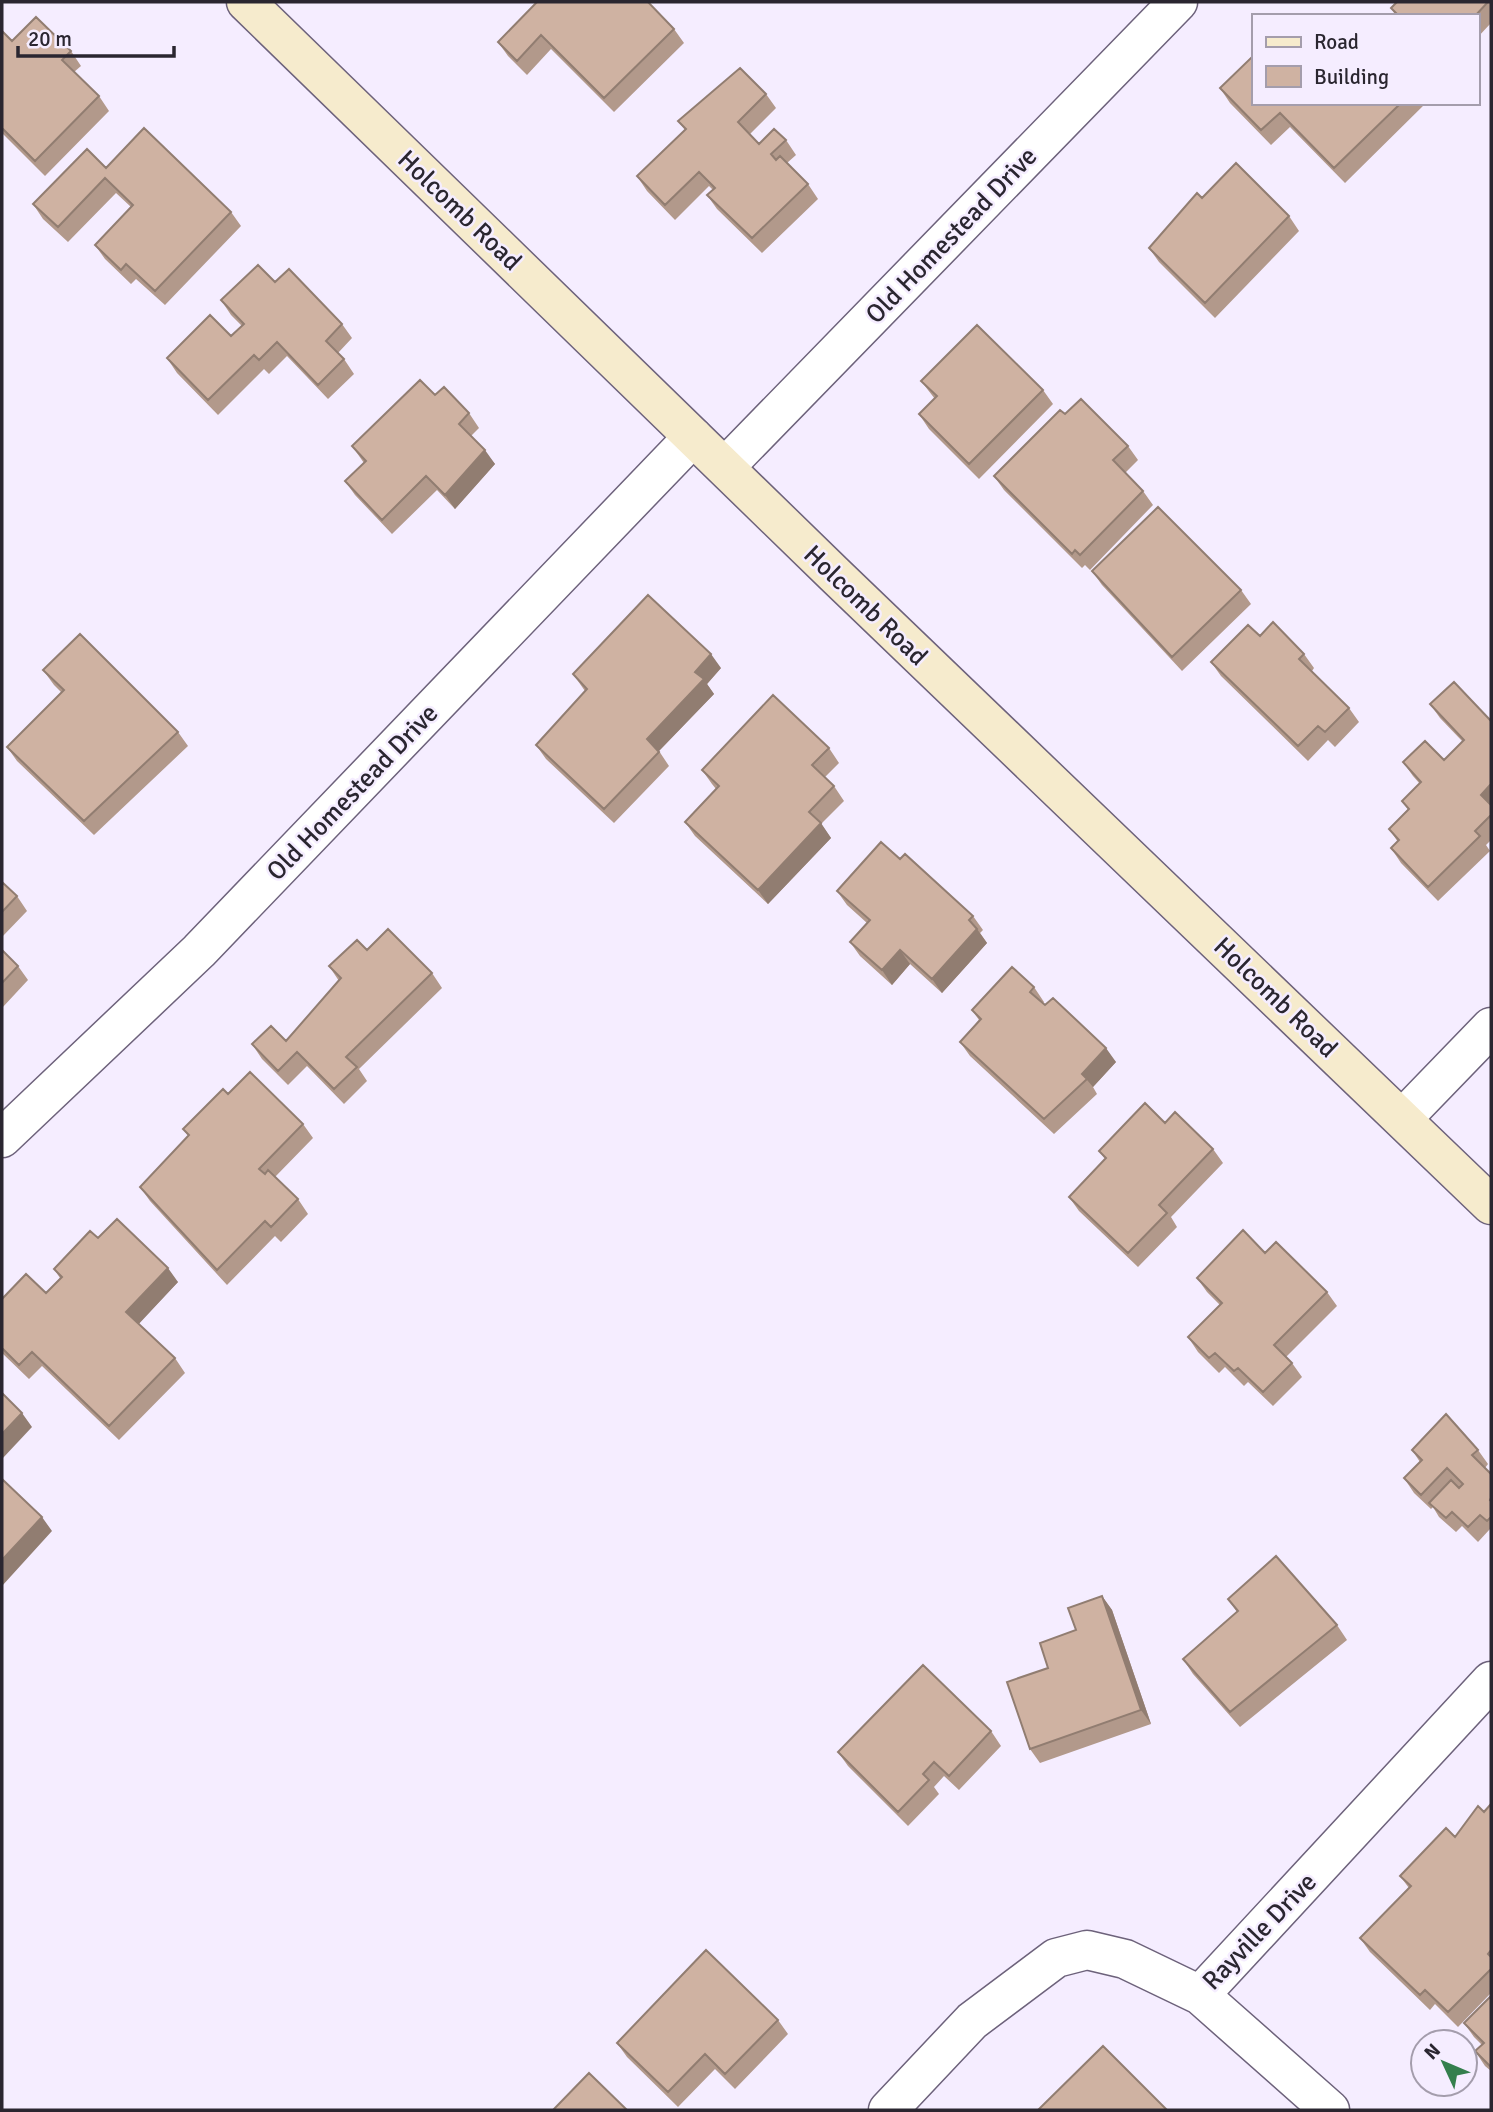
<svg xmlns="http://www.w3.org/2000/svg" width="1493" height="2112" font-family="Signika,sans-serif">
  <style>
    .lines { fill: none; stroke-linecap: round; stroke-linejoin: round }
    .street-casing { stroke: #6d627b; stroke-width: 41 }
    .secondary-casing { stroke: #6d627b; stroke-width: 41 }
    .street { stroke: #fff; stroke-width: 38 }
    .secondary { stroke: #f6ebcd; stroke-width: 38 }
    .wall { fill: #b2998b }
    .shaded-wall { fill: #917d71 }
    .building { fill: #cfb2a2; stroke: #917d71; stroke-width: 2 }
    .labels { text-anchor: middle; stroke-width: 5; stroke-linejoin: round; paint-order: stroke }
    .street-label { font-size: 26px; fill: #2a2630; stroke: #f5edff }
  </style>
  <rect width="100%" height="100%" fill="#f5edff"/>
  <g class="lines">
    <!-- street casing -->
    <g class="street-casing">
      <path id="street" d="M725,467L1178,2
        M1403,1118L1491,1027
        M2,1138L199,951L693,437
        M1200,1995L1491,1681
        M888,2110L972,2021L1056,1958L1087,1950L1125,1959L1200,1995L1330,2110"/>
    </g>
    <!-- secondary casing -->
    <g class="secondary-casing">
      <path id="secondary" d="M246,2L834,574L1491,1205"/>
    </g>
    <!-- street -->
    <use href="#street" class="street"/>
    <!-- secondary -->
    <use href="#secondary" class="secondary"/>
  </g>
  <!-- wall -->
  <path class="wall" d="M537,2L674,29L684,43L614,112L551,49L527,75L508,56L498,42Z
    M1396,2H1491V23L1477,38V16H1396L1391,8Z
    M2,31L12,41L71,51L81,66L74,72L99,96L109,111L45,176L2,133Z
    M1220,88L1253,103H1426L1345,183L1290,127L1271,145L1230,103Z
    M766,94L776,108L750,134L759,144L786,140L796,155L787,163L808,184L818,199L762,253L717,209L707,195L713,190L709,186L675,220L647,191L637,176L685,130L678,121Z
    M106,168L231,212L241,226L165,305L136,279L131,284L105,259L95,245L131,207L116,193L68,242L43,219L33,204Z
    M1202,198L1289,216L1299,231L1215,318L1159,262L1149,248Z
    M275,282L342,324L352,338L338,353L344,359L354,374L328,399L287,356L269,374L264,369L218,415L177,373L167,358L231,336L242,326L231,315L221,300Z
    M921,381L1043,390L1053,404L979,479L929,429L919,414L935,399Z
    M435,395L469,413L479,428L471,436L495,464L455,509L437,490L392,534L355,495L345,481L364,463L352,446Z
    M1128,446L1138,460L1125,473L1143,491L1153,505L1090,570L1085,565L1082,568L1004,490L994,476Z
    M1092,571L1241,590L1251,604L1182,671L1102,585Z
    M1260,636L1304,654L1314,668L1312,671L1349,708L1359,722L1335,747L1328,740L1308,761L1221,676L1211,662Z
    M721,668L707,684L714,694L659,751L669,766L614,823L546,759L536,745L585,691L573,674Z
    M43,670L178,732L188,746L94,835L17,761L7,747L62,693L54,685Z
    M1430,704L1491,721V840L1486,845L1490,851L1438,901L1401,863L1391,848L1398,842L1389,829L1408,809L1402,801L1420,784L1413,776L1403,762L1444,760L1463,742L1440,718Z
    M829,748L839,763L825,777L834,786L844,801L821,824L831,838L768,904L695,836L685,822L716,789L712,784L702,770Z
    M900,859L973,916L983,930L980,933L987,943L942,993L910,964L892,985L860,956L850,942L867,923L847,905L837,891Z
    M2,882L17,896L27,911L2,937Z
    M2,950L18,966L28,980L2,1008Z
    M367,950L432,973L442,988L359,1069L367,1081L344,1104L307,1066L288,1085L262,1059L252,1044L286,1041L339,981L329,966Z
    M1034,987L1044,1002L1043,1003L1116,1062L1093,1087L1097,1094L1054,1134L970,1056L960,1042L979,1020L972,1010Z
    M228,1094L303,1124L313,1138L275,1177L298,1199L308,1214L281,1242L275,1236L227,1285L150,1201L140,1187L188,1136L183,1129Z
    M1165,1123L1213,1149L1223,1163L1171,1217L1177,1227L1138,1267L1079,1211L1069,1197L1105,1159L1099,1151Z
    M98,1238L178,1282L138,1324L175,1358L185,1373L119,1440L42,1366L29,1379L2,1353V1299L46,1293L60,1278L54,1269Z
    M1265,1253L1327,1292L1337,1306L1286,1357L1292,1363L1302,1377L1273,1406L1248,1382L1244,1386L1225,1367L1219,1373L1198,1352L1188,1337L1220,1305L1207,1292L1197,1278Z
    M1412,1450H1478L1488,1464L1485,1468L1491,1474V1530L1490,1529L1478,1542L1462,1526L1456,1532L1439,1517L1433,1507L1431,1509L1414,1493L1404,1478L1420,1462Z
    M1102,1596L1112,1610L1151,1724L1040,1763L1030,1749L1048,1668Z
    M1228,1599L1337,1625L1347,1640L1240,1727L1193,1674L1183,1659L1237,1612Z
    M991,1731L1001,1746L959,1790L944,1776L934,1787L939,1794L908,1826L848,1766L838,1752Z
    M1491,1804V1993L1458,2027L1435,2004L1430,2010L1370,1952L1360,1938L1409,1888L1400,1876L1455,1837Z
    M1491,1996V2071L1485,2066L1475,2051L1482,2045L1474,2037L1464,2023Z
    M778,2020L788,2034L735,2089L715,2069L678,2107L627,2057L617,2043Z"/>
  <!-- shaded-wall -->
  <path class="shaded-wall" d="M485,450L495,464L455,509L445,495Z
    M711,654L721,668L707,684L714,694L657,753L647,739L695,672Z
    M1491,784V809L1481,795Z
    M821,823L831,838L768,904L758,890Z
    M977,929L987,943L942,993L932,979Z
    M900,950L910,964L892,985L882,970Z
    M1106,1048L1116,1062L1093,1087L1082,1074Z
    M168,1268L178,1282L136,1327L126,1312Z
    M22,1413L32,1427L2,1459V1434Z
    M42,1517L52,1531L2,1586V1560Z
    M1102,1596L1112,1610L1151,1724L1141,1710Z"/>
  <!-- building -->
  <path class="building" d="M537,2H648L674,29L604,98L541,35L517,61L498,42Z
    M1397,2H1488L1475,16H1399L1391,8Z
    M36,17L71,51L62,60L99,96L35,161L2,128V31L12,41Z
    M1253,56V103H1401L1334,168L1280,113L1261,130L1220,88Z
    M740,68L766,94L738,122L759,144L774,129L786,140L771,154L776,160L780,156L808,184L752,238L707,195L715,188L699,172L665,205L637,176L686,129L678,121Z
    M144,128L231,212L155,291L126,264L121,270L95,245L133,205L105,178L58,227L33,204L87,149L106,168Z
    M1236,163L1289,216L1205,303L1149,248L1197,193L1202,198Z
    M258,265L275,282L289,269L342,324L326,341L344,359L318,385L277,342L259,360L254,355L208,400L167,358L210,315L231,336L244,324L221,300Z
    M977,325L1043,390L969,464L919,414L937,396L921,381Z
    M420,380L435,395L444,387L469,413L459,424L485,450L445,495L426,476L382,520L345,481L366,461L352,446Z
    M1081,399L1128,446L1113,460L1143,491L1080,555L1075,550L1072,554L994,476L1060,410L1065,414Z
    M1158,507L1241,590L1172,657L1092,571Z
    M648,595L711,654L695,672L704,679L647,739L659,752L604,809L536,745L587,689L573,674Z
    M1273,622L1304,654L1299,659L1349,708L1325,732L1318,726L1298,746L1211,662L1248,625L1260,636Z
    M80,634L178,732L84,821L7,747L64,690L43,670Z
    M1454,682L1491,721V784L1481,795L1491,805V815L1475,831L1480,836L1428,887L1391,848L1399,840L1389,829L1409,809L1402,801L1421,782L1403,762L1425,741L1444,760L1464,740L1430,704Z
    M773,695L829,748L812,765L834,786L809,812L821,823L758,890L685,822L719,786L702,770Z
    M881,842L900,859L905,854L973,916L969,920L977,929L932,979L900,950L882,970L850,942L870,920L837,891Z
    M2,882L17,896L2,912Z
    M388,929L432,973L346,1057L357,1067L334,1089L297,1052L278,1071L252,1044L271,1026L286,1041L341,978L329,966L357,940L367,950Z
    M2,950L18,966L2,983Z
    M1012,967L1034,987L1030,992L1045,1005L1053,998L1106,1048L1082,1074L1087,1079L1044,1119L960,1042L981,1019L972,1010Z
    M250,1072L303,1124L259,1169L265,1174L268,1170L298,1199L271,1227L265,1221L217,1270L140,1187L189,1135L183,1129L223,1089L228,1094Z
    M1145,1103L1165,1123L1175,1112L1213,1149L1159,1205L1167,1213L1128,1253L1069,1197L1106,1158L1099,1151Z
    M117,1219L168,1268L126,1312L175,1358L109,1426L32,1352L19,1365L2,1348V1299L26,1274L46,1293L62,1277L54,1269L90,1231L98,1238Z
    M1243,1230L1265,1253L1276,1242L1327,1292L1274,1345L1292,1363L1263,1392L1238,1368L1234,1371L1215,1353L1209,1358L1188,1337L1222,1303L1197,1278Z
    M2,1393L22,1413L2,1434Z
    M1446,1414L1478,1450L1472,1455L1491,1474V1498L1490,1500L1491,1501V1517L1487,1521L1480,1515L1468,1527L1452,1512L1446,1518L1429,1503L1451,1480L1459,1488L1463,1484L1447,1468L1421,1495L1404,1478L1422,1460L1412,1450Z
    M2,1479L42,1517L2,1560Z
    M1276,1556L1337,1625L1230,1712L1183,1659L1238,1611L1228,1599Z
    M1102,1596L1141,1710L1030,1749L1007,1682L1048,1668L1040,1643L1076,1630L1068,1608Z
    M923,1665L991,1731L949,1776L934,1762L923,1774L929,1780L898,1812L838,1752Z
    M1491,1804V1950L1488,1954L1491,1957V1969L1448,2012L1425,1990L1420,1995L1360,1938L1411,1886L1400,1876L1446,1828L1455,1837L1478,1806L1484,1812Z
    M706,1950L778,2020L725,2074L705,2054L668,2092L617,2043Z
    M1491,1996V2067L1475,2051L1484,2043L1464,2023Z
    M1103,2046L1167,2110H1038Z
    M589,2073L627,2110H553Z"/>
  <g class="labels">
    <!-- street labels -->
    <g class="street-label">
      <text transform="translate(460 210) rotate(44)" y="9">Holcomb Road</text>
      <text transform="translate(951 235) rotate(-46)" y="9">Old Homestead Drive</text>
      <text transform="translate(866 605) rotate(44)" y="9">Holcomb Road</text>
      <text transform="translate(352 792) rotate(-46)" y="9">Old Homestead Drive</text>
      <text transform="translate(1276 997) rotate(44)" y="9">Holcomb Road</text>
      <text transform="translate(1259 1931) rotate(-46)" y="9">Rayville Drive</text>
    </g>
  </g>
  <!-- border -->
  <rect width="1493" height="2112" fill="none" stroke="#2a2630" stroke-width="7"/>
  <!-- legend -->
  <rect x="1252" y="14" width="228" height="91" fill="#f5edff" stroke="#a49dac" stroke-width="2"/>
  <rect x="1266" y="37" width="35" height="10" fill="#f6ebcd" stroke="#a49dac" stroke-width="2"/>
  <text x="1314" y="49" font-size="21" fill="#2a2630">Road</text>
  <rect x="1266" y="66" width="35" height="21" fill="#cfb2a2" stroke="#a49dac" stroke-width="2"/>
  <text x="1314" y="84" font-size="21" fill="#2a2630">Building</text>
  <!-- north arrow -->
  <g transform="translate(1444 2063) rotate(314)"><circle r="33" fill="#f5edff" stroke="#a49dac" stroke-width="2"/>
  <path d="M0-5L12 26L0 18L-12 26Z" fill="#347f4d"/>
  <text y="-10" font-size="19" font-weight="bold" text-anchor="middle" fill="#2a2630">N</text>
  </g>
  <!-- scale -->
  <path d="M18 46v10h156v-10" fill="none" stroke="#2a2630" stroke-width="3.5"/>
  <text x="28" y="46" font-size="21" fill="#2a2630" stroke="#f5edff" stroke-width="5" paint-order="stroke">20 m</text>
</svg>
